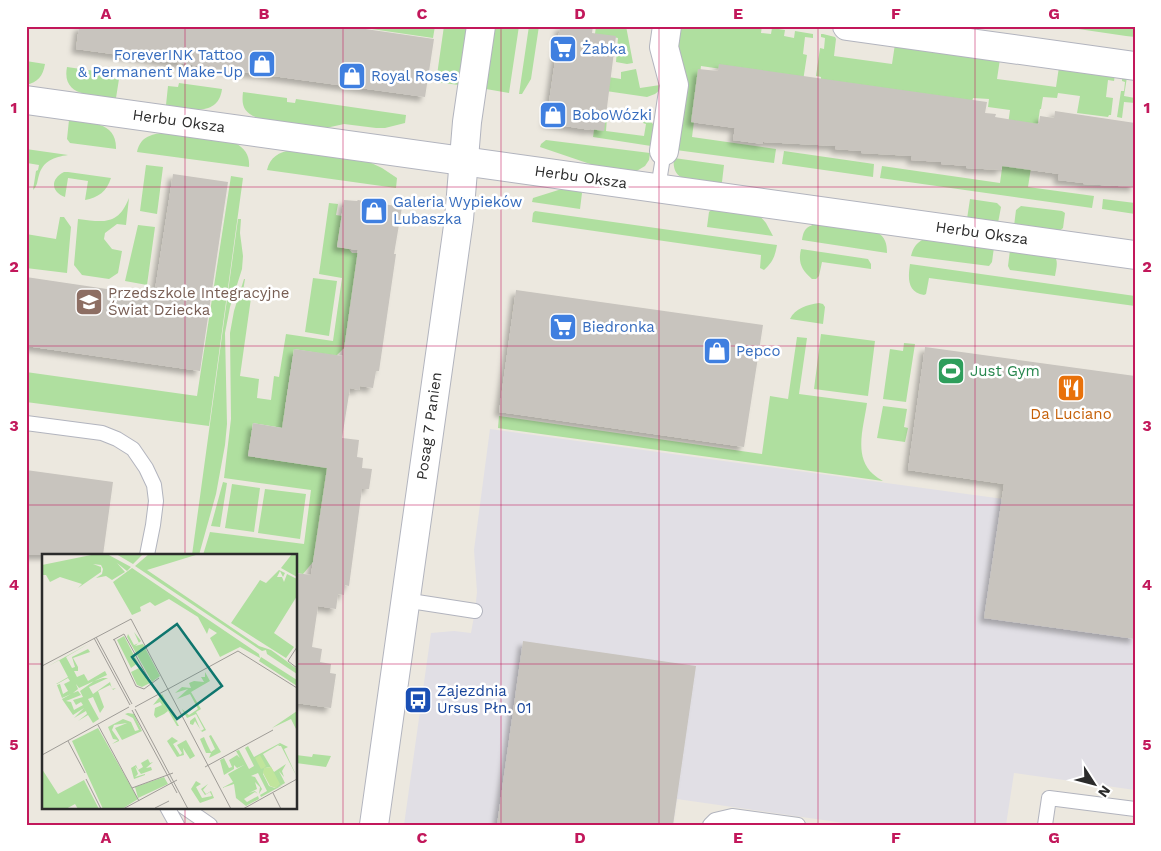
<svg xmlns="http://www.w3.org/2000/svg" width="1161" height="851" font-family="'Work Sans',sans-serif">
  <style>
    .industrial { fill: #e1dfe5 }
    .green { fill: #afdf9f }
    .building { fill: #c8c4be; filter: url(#shadow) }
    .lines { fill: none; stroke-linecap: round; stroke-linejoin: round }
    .service-casing { stroke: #b2b4be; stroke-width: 16 }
    .minor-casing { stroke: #b2b4be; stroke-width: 30 }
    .tertiary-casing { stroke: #b2b4be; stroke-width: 30 }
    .service { stroke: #fff; stroke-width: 14 }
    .minor { stroke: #fff; stroke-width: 28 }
    .tertiary { stroke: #fff; stroke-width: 28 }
    .grid { fill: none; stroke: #c2185b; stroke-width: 1; stroke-opacity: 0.55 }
    .labels { text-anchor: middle; stroke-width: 5; stroke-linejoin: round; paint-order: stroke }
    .shop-label { font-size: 15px; fill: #366cbe; stroke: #fff; text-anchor: start }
    .street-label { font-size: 15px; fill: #2b2b2b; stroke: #fff }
    .education-label { font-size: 15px; fill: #785e54; stroke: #fff; text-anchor: start }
    .leisure-label { font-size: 15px; fill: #27864d; stroke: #fff; text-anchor: start }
    .food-label { font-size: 15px; fill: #c56008; stroke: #fff }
    .transit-label { font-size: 15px; fill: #164399; stroke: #fff; text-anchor: start }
    .inset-road { fill: none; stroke: #9f9c97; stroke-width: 1 }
    .view { fill: #0f766e; fill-opacity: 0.15; stroke: #0f766e; stroke-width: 2.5 }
    .inset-edge { fill: none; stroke: #2b2b2b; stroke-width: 2.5 }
    .neatline { fill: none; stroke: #c2185b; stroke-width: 2 }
    .grid-label { font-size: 16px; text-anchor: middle; font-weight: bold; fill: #c2185b }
  </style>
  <defs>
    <filter id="shadow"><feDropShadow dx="-4.5" dy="4.5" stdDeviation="2.5" flood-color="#0004"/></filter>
  </defs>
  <rect width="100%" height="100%" fill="#ece8df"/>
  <!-- industrial -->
  <path class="industrial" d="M490,429L1135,517V790L1014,773L1006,825H858L677,799L673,825H404L431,633L454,631L471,633L475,611L477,592L474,550Z"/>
  <!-- green -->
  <path class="green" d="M351,26H435L433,38Z
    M444,26H467L459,85L436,82Z
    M495,26H519L509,93L486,89Z
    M529,26H539L531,79L522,94H519Z
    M596,26H626L633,63L627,64L616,62L618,38L595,34Z
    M681,26H762L761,33L771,34L772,28L785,30L784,36L794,38L795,31L813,34V38L805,37L803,54L807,55L803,81L701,66L692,137L776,149L774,163L676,150L677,33Z
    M1058,26H1135V37L1126,36Z
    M821,34H823L835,37L836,39L834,56L892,64L895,44L1000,59L997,79L1056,87L1059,67L1115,75L1114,81L1108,80L1106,97L1113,98L1111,115H1109L1108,117L1077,113L1080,96L1058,93L1057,98L1043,97L1041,109H1040L1028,187L1094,196L1092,208L880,178L882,166L1000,183L1010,110L988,107L989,99L973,98L972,102L821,82V77L816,76L820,48L824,49L825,38L821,37Z
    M26,61L45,64C43,76 38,82 26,85Z
    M67,67L109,73V77L119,79L116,98C95,95 61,98 67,67Z
    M636,69L640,88L660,85V90L655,94L647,97L606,91L608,77L621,79V72Z
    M1122,76L1127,77L1124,96L1135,98V103L1124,102L1122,118L1117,117L1121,91H1124L1125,82L1122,81Z
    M179,83L222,89C218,119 187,108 166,105L168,86L178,87Z
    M243,92L287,98V102L295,103L296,99L406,115L405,123L385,128H376L344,124L326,128L260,119C245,113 241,108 243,92Z
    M596,117L607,118L606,131L644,136L646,124L643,123L644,119H648L653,124L654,128L651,146L593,137Z
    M69,120C89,123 117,121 116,149L70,143L67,139Z
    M161,133L235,143C245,148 250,156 249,167L137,152C140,138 149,135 161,133Z
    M546,140L650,153L649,160L645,166L635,172L596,166L540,147L541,144Z
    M26,149L68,155C54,157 43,161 39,175C37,181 38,185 33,190L36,171L38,170L39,165L27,163L29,150Z
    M291,150L367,161L382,168L397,178L396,188L267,170C270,157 279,152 291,150Z
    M784,151L874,164L873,177L782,164Z
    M674,158L724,165L722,182L718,184C711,182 686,181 681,177C674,173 673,165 674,158Z
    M146,165L163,167L157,214L140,211Z
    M64,172H68L111,178C107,191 98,198 85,200L88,181L68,178L65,197C51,192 50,179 64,172Z
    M231,176L243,178L209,426L26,402V372L197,396Z
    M568,187L579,190L582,193L580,209L532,202L533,198Z
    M129,198L126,225L117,224L105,233L104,239L112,249L122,251L118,273L109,279L82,275L74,265L78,219C103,222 118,226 129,198Z
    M970,199L997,203L1001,207L998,223L967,219Z
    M1103,199L1135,203V214L1102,209Z
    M329,203L338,204L336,215L342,216L337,247L349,249L352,253H358L345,347L333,359L318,353L294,349L285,407L289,429L253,423L248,456L329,468L313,562L303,574L296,573V555H203L210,532L304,544L311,490L224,478L231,419L230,333L234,311L244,279H245L242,297L251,298L240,376L259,379L257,398L271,400L274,376L279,377L286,334L333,341L342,278L319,274Z
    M1021,206L1062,211L1065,213L1063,228L1058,232L1014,226L1016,210Z
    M712,209L760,216L766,223L773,236L707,227L709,212Z
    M535,211L777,245C775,256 773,262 764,270L760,268L761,255L532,222L533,213Z
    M60,217H64L71,227L67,273L26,268V234L56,239Z
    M238,219H241L240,233L243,256L242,269L230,307L225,333L227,424L225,445L216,494L199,555H192Z
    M820,223L877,232C885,237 887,243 887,253L802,240C804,227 808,226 820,223Z
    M138,225L155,227L147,285L125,281Z
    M924,239L994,247L992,262L989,266L911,256C913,248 916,243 924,239Z
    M801,249L868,259L871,264V269L822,262L819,276L816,279H812C801,270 798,262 801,249Z
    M1010,250L1054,256C1059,261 1056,269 1055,276L1010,270L1008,266Z
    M910,264L1135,296V306L929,278L926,294L924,295C907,292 908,278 910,264Z
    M313,278L337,281L329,336L305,332Z
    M819,303L823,304L825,307L823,324L790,319C795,308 807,305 819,303Z
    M821,334L875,341L868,396L814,389Z
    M797,337L807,338L799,394L867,403C864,426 853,456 873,474C876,477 880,479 883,481L498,428L499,416L762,454L770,396L788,399Z
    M904,343L915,344L906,402L883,399L890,349L903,351Z
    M883,406L907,409L904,427L908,428L905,442L877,438Z
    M223,482L227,483L220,527L211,526Z
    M232,484L260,488L254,532L225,528Z
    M265,489L306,494L300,539L258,533Z
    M313,754L331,756L326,767L296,763V755L312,757Z"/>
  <!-- building -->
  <path class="building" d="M79,26H345L434,39L425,97L76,49Z
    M560,26H593L592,33L616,36L604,131L590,129V130L546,123Z
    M719,64L987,102L985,113L996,114L995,117L1039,124L1040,116L1054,118L1055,111L1135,123V187L1083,184V183L1058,180L1059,174L1002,166L1001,170L966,168L967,166L941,164V162L911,160L912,156L861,153V151L835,149L836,146L763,142V144L733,140L735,128L691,122L698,69L718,71Z
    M173,174L228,182L200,371L26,346V277L154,296Z
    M344,200L357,201L358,200L402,207L394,254H396L379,371H376L373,388L360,386L359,390L350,388L342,438L359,440L357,457L363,458L362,468L372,469L369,489H362L349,586L345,585L344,595L338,594L336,609L318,606L312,647L322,649L320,662L331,664L330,673L336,674L331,708L296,703V573L311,575L327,468L248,456L253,423L282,428L294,349L343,356L358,250L337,247Z
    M516,290L763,325L744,447L499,412Z
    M925,347L1135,376V639L984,618L1004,484L908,470Z
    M26,470L113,482L103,555H26Z
    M523,641L696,666L673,825H497Z"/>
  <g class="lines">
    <!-- service casing -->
    <g class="service-casing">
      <path id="service" d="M658,188L664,151
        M26,423L102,433L117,439L133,449L146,468L154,485L156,501L153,525L147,555
        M404,600L475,611
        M167,807L177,825
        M184,807L210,825
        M710,825L715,820L732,816L798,825
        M1045,825L1049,798L1135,809"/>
    </g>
    <!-- minor casing -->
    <g class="minor-casing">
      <path id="minor" d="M847,26L1135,66
        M26,100L1135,255
        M664,151L674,85L664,47L667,26"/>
    </g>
    <!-- tertiary casing -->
    <g class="tertiary-casing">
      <path id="tertiary" d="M374,825L459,219L467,122L481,26"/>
    </g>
    <!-- service -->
    <use href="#service" class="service"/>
    <!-- minor -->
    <use href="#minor" class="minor"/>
    <!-- tertiary -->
    <use href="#tertiary" class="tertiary"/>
  </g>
  <!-- grid -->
  <path class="grid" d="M185,26V555M343,26V825M501,26V825M659,26V825M818,26V825M975,26V825M26,187H1135M26,346H1135M26,505H1135M26,664H44M296,664H1135M185,807V825"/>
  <!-- icons -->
  <defs>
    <g id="supermarket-square" transform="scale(1.4375)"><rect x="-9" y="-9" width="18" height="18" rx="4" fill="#3f7fe0" stroke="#fff"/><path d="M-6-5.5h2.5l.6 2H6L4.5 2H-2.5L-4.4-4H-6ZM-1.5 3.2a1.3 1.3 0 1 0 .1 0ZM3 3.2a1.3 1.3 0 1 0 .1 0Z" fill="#fff"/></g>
    <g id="shop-square" transform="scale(1.4375)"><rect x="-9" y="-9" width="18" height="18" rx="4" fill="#3f7fe0" stroke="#fff"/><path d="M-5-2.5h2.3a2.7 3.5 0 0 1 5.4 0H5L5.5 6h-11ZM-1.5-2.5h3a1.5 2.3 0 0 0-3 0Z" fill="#fff"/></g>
    <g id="school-square" transform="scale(1.4375)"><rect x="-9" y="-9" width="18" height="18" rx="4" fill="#8d6e63" stroke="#fff"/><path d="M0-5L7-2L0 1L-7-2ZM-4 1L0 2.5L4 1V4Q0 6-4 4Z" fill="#fff"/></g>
    <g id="stadium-square" transform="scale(1.4375)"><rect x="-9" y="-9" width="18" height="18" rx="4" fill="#2e9e5b" stroke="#fff"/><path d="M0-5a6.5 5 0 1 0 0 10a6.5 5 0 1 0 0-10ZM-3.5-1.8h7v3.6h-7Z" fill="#fff"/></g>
    <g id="restaurant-square" transform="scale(1.4375)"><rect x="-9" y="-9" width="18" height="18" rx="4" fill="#e8710a" stroke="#fff"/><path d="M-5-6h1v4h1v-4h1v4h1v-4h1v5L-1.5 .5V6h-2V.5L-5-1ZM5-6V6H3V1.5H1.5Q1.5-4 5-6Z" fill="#fff"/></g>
    <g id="bus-square" transform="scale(1.4375)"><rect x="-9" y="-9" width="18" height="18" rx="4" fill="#1a4fb4" stroke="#fff"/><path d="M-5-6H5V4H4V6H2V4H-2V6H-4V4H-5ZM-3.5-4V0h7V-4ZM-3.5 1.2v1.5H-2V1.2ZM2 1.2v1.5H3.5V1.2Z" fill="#fff"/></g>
  </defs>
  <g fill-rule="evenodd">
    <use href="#supermarket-square" x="563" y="49"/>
    <use href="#shop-square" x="262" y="64"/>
    <use href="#shop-square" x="352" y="76"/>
    <use href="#shop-square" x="553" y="115"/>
    <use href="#shop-square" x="374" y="211"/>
    <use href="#school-square" x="89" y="302"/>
    <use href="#supermarket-square" x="563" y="327"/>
    <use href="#shop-square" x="717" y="351"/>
    <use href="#stadium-square" x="951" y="371"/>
    <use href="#restaurant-square" x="1071" y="388"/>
    <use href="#bus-square" x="418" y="700"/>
  </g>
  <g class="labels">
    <!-- shop labels -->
    <g class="shop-label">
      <text x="582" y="54">Żabka</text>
      <text x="243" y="60" text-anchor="end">ForeverINK Tattoo<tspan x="243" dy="17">&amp; Permanent Make-Up</tspan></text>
      <text x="371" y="81">Royal Roses</text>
      <text x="572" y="120">BoboWózki</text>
      <text x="393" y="207">Galeria Wypieków<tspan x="393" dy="17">Lubaszka</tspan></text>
      <text x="582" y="332">Biedronka</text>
      <text x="736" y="356">Pepco</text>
    </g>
    <!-- street labels -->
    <g class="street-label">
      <text transform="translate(179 121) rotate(8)" y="5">Herbu Oksza</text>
      <text transform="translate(581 177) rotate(8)" y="5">Herbu Oksza</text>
      <text transform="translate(982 233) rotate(8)" y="5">Herbu Oksza</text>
      <text transform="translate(429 426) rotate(-82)" y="5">Posag 7 Panien</text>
    </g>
    <!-- education labels -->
    <g class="education-label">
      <text x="108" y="298">Przedszkole Integracyjne<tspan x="108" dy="17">Świat Dziecka</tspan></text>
    </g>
    <!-- leisure labels -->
    <g class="leisure-label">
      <text x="970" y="376">Just Gym</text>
    </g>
    <!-- food labels -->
    <g class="food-label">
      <text x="1071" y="419">Da Luciano</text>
    </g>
    <!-- transit labels -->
    <g class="transit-label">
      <text x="437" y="696">Zajezdnia<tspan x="437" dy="17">Ursus Płn. 01</tspan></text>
    </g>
  </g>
  <!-- overview -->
  <g transform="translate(42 554)">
    <rect width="255" height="255" fill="#ece8df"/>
    <path d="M54,0H65L89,13L85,17L75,9L83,18L70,26L64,22L54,24L60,20L61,15L59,11L51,10L59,13V18L36,34L40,30L18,23L8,28L4,21H0V11ZM74,0H101L91,10ZM107,0H157L105,16L217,92L229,96L243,106L255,115V120L225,100L224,96L220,97L93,12ZM250,0H255V23L239,14ZM90,14L217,100L218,104L198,93L178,103L168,84L175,79L167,74L165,80L156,63L127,45L113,52L108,48L98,53L99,57L90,61L71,28ZM237,16L243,19L241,23L238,17L235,23H240L242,28L245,20L255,25V42L232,79L252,93L244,104L178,62L189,69L218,26L224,29ZM92,78L99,87L93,92L101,90L118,122L110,128L85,83L86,80L92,91L97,89ZM82,82L96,109L89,114L75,86ZM48,89L24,103L30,114L33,113L30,103L46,95L48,98L31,104L36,113V117H32L35,123L42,120L46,127L63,117L65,121L37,134L34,130L36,135L31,139L36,137L39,141L24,147L29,148L32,156L41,151L39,148L34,151L31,146L41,143L38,137L52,127L61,124H66L47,133L51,140L68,128L70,135L74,134L71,136L68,131L56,137L62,153L58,159L51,143L46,145L57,165L51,169L46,161L36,167L45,160L44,157L32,164L42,154L31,161L22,148L20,145L29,140L20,144L15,131L18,130L21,140L26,137L22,130L28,127L26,124L15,130H14L26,123L17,106L5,113ZM219,103L255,126V132L217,107ZM99,113L108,129L100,133L95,131L89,118ZM163,118L168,127L149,138L159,155L154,158L164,176L160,178L153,167L151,171L148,170V167L153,163L159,177L162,175L154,160L145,164L140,155L147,161L156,155L148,140L135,145L146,135L133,139L140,133L149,134L147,129L152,127L162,128L159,123H163ZM120,140L137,172H135L124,153L126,157L122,160L114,164L112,161L113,154L120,151L118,148L111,151ZM255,157V177L249,165L230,174ZM86,159L92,160L100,177L80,186L73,174L85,169L72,171L70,176L77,186V187L70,190L76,186L71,185L66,173L81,165L89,168L93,177L97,176L91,164L83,160ZM56,174L96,245L80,255H61L30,187ZM169,181L179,198L167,204L169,199H164L158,185L162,183L165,190L162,192L165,190L169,198L173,195L167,182ZM130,183L136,187L131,190L138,201L140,199L135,191L144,186L153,202L148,205L141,194L142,201L135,203L125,187ZM238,189L246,193L242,195L255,223L239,192H236L238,190L221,200L232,218L244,210L240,217L242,223L237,217L243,229L236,233L241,231L219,243L218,241L225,237L216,219L209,222L213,223L220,235L217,240L218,233L213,228L215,235L207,239L213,237L216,240L213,238L202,245L205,248L216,242L217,245L204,252L194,244L192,230L180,234L191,228L186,220L202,211L195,214L192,211V215L182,221L178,206L182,204L187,214L190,213L187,206L195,201L198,204L194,197L197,196L207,215L212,212L203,194L206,192L212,203ZM228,213L237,230L233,234L227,232L221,220L223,214ZM106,205L108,209L111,208L104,214L109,213L110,216L99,220L93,212L96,220L93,223L103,220V221L92,225L89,214L94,211L96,216L101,213L99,209ZM0,215L16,240L42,226L57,255H36L33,250L24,255H0ZM122,223L126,230L96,244L93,233ZM154,227L159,230L154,233L160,244L170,242L168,238L163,241L159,235L166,230L161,236L164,240L169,237L172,244L158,249L149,235Z" fill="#afdf9f" fill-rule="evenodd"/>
    <path d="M218,201L224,212L222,214L229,213L238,230L234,234L228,232L221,219L222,214L219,215L213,204Z" fill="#c0e59c"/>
    <path class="inset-road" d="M54,83L90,150M52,84L88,151M72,85L94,132L102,135L117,124M71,86L82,80L109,129M255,93L246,107L255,114M0,112L89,65L189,255M93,153L196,97L255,134M93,155L146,255M90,156L135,239M56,171L97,247M26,187L43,219M0,201L87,153M163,213L231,176M44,225L59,255M90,234L131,219M231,239L239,255M113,254L127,247M81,255L135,226M201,255L255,225"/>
    <path class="view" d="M135,70L180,132L135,165L90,103Z"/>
    <rect width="255" height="255" class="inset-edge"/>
  </g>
  <!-- border -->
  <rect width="1161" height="851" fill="none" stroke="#ffffff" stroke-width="55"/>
  <!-- north arrow -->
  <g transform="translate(1094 784) rotate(126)" stroke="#ffffff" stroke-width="4" paint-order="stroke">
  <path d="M0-4L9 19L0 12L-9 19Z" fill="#2b2b2b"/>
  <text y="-8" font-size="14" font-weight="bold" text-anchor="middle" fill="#2b2b2b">N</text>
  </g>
  <rect x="28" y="28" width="1106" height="796" class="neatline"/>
  <g class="grid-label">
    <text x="106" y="19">A</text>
    <text x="264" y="19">B</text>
    <text x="422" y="19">C</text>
    <text x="580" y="19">D</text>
    <text x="738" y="19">E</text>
    <text x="896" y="19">F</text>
    <text x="1054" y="19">G</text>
    <text x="14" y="113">1</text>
    <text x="1147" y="113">1</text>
    <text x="14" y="272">2</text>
    <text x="1147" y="272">2</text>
    <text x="14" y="431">3</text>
    <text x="1147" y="431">3</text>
    <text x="14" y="590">4</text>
    <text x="1147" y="590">4</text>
    <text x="14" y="750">5</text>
    <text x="1147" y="750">5</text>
    <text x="106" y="843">A</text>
    <text x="264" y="843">B</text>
    <text x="422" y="843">C</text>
    <text x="580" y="843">D</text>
    <text x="738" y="843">E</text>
    <text x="896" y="843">F</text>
    <text x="1054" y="843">G</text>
  </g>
</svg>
